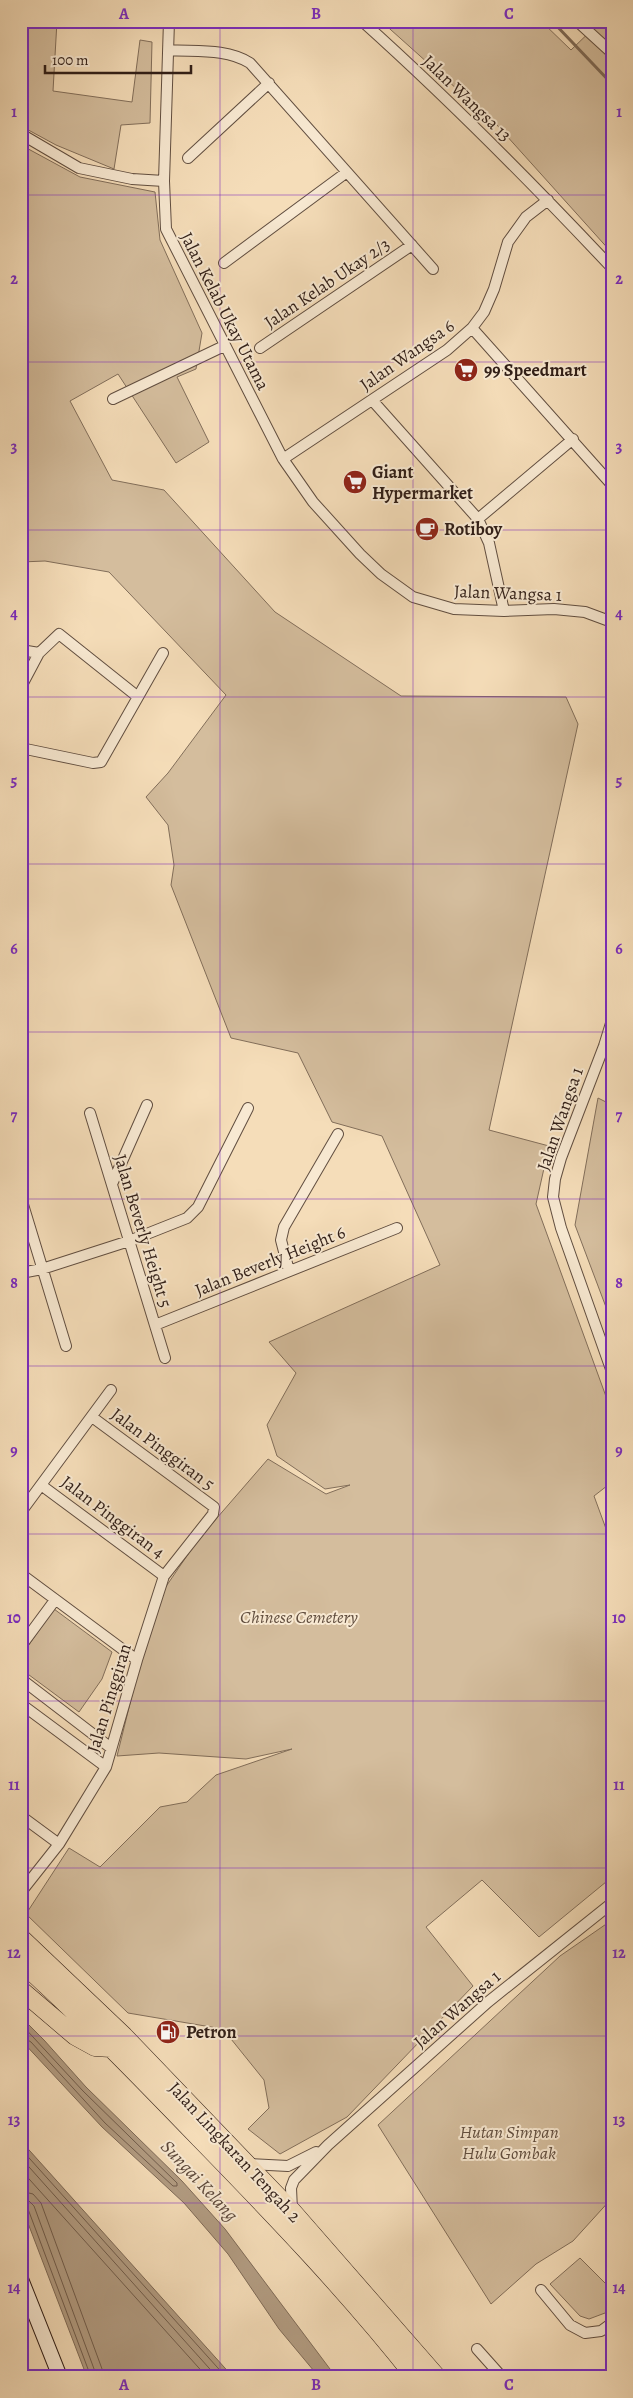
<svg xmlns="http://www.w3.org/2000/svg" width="633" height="2398" font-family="Alegreya,serif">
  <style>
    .green { fill: #d4bd9d; stroke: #826e5a }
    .water { fill: #b29c82; stroke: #7e6a57 }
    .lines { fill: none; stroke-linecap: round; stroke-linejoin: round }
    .shore { stroke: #715d4c; stroke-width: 1 }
    .stream { stroke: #7e6a57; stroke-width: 3 }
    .street-casing { stroke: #614e40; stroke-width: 12 }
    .secondary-casing { stroke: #301e17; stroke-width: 16 }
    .highway-casing { stroke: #301e17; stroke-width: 19 }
    .street { stroke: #f8e9d2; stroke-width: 10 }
    .secondary { stroke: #f8e9d2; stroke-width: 14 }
    .highway { stroke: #f5ddb9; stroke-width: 18 }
    .grid { fill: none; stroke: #7b2cbf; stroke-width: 1; stroke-opacity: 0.55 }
    .labels { text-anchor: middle; stroke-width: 4; stroke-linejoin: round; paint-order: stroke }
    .street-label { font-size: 18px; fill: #301e17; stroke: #f8e9d2 }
    .poi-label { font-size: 18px; font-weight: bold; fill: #301e17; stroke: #f8e9d2; text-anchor: start }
    .park-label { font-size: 18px; font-style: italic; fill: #614e3f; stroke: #f8e9d2 }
    .water-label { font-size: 19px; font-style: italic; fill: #5e4a3c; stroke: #f8e9d2 }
    .neatline { fill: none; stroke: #7b2cbf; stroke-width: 2 }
    .grid-label { font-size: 16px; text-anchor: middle; font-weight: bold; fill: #7b2cbf }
  </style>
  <rect width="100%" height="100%" fill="#f5ddb9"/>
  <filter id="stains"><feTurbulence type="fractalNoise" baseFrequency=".004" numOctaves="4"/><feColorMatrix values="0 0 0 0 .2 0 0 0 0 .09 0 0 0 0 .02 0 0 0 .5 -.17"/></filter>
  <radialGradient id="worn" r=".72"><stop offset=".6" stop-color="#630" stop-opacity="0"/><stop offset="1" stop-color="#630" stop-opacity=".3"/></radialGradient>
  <!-- green -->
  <path class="green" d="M21,21H57L53,91L132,102L140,40L152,42L150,123L121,125L114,169L56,145L21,126Z
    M381,21H541L571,50L601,21H612V253L496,124Z
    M21,145L80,177L155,192L160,240L202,333L196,369L177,377L209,442L176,463L118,374L70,401L112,480L164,490L275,612L401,696L566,697L578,724L489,1130L549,1146L536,1204L612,1413V1482L594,1496L612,1545V1877L539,1937L482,1880L426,1927L473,1986L347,2117L280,2154L248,2129L269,2108L264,2080L223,2029L128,2013L26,1914L69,1848L100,1867L160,1807L187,1802L216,1775L292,1749L246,1759L159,1753L117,1756L143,1651L165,1588L197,1541L268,1459L326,1494L350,1485L325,1489L277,1456L267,1425L296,1373L269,1342L440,1265L382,1136L332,1122L298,1053L231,1038L171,885L174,865L168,825L146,797L168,773L226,695L109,572L45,561L21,562Z
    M598,1098L612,1105V1323L575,1225Z
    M54,1609L112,1652L102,1679L79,1712L21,1669V1656Z
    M612,1920V2198L573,2241L536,2264L491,2304L378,2125L560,1956Z
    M580,2258L612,2290V2306L605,2313L589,2319L580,2316L550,2284Z"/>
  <!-- water -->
  <path class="water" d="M21,2017L44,2040L86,2087L182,2181L225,2229L336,2377H319L279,2329L228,2254L184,2203L102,2127L21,2040Z
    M21,2141L233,2377H87L21,2205Z"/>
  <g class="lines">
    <!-- shore -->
    <path class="shore" d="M21,2024L83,2091L177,2183V2186H173L105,2123L31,2042L21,2036
      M21,2149L226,2377
      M21,2158L217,2377
      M21,2170L207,2377
      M21,2191L33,2194L41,2203L105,2377
      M21,2199L29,2201L34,2206L97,2377
      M21,2205L28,2209L91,2377"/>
    <!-- stream -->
    <path class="stream" d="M552,21L612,84"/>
    <!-- street casing -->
    <g class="street-casing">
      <path id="street" d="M169,21L164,181L166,229L283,459L313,502L360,554L381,574L413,597L454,609L504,611L554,609L585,612L612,622
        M362,21C449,99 532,183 612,268
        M577,21L612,53
        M169,50C195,52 226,48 250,63L433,269
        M21,134L79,168L132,179L164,181
        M188,158L269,83
        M224,263L347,172
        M472,328L612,485
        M260,348L412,245
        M113,399L224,346
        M372,400L478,519L489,543L504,611
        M283,459L447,350L472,328L484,312L494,289L508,242L526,217L548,200
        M478,519L573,439
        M21,650L39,653
        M21,687L39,653L59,634L138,697
        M21,748L93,763L101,762L163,653
        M612,1020L604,1046L561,1158L555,1179L553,1197L561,1228L612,1372
        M90,1113L165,1358
        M112,1184L147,1105
        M21,1198L66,1346
        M289,1271L281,1240L284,1227L338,1134
        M21,1273L42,1269L129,1241L187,1218L198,1207L248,1108
        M155,1325L397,1228
        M41,1485L164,1576
        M21,1512L111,1390
        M21,1574L137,1660
        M21,1646L55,1600
        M21,1679L111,1748
        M21,1704L106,1767
        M21,1816L59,1844
        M21,1892L59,1844L106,1767L137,1660L164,1576L213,1514L214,1507L92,1417
        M249,2164L288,2166L316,2152
        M292,2210L291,2188L294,2180L328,2145L488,2002L612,1903
        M541,2290L570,2325L585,2333L601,2331L612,2323
        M477,2349L502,2377"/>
    </g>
    <!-- secondary casing -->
    <g class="secondary-casing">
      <path id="secondary" d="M21,2279L60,2377"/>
    </g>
    <!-- highway casing -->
    <g class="highway-casing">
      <path id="highway" d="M21,1938L124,2036L292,2211L437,2377
        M21,1962C83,2018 141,2078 199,2138C274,2215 348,2292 415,2377
        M21,1990L75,2036L95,2047L111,2048"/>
    </g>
    <!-- street -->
    <use href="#street" class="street"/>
    <!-- secondary -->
    <use href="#secondary" class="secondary"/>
    <!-- highway -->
    <use href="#highway" class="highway"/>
  </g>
  <!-- grid -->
  <path class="grid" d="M220,21V2377M413,21V2377M21,195H612M21,362H612M21,530H612M21,697H612M21,864H612M21,1032H612M21,1199H612M21,1366H612M21,1534H612M21,1701H612M21,1868H612M21,2036H612M21,2203H612"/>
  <!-- icons -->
  <defs>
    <g id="supermarket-disc" transform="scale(1.25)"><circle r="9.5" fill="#8f2418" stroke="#f8e9d2"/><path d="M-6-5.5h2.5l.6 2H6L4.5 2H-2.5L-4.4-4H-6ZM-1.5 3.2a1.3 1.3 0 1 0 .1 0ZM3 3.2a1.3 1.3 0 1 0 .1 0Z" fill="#fff"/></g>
    <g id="cafe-disc" transform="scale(1.25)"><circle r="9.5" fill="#8f2418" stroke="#f8e9d2"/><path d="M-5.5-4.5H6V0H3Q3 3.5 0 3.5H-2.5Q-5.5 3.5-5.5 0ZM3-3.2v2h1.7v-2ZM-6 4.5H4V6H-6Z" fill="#fff"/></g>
    <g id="fuel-disc" transform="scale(1.25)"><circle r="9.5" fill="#8f2418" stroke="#f8e9d2"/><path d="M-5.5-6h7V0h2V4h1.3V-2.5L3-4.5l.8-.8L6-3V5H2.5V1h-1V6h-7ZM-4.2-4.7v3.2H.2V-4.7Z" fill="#fff"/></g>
  </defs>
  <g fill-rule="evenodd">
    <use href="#supermarket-disc" x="466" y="370"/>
    <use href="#supermarket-disc" x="355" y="482"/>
    <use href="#cafe-disc" x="427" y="529"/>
    <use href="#fuel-disc" x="168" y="2032"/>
  </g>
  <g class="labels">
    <!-- street labels -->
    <g class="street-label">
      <text transform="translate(467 98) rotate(44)" y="6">Jalan Wangsa 13</text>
      <text transform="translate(327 283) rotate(-34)" y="6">Jalan Kelab Ukay 2/3</text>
      <text transform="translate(225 311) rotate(63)" y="6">Jalan Kelab Ukay Utama</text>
      <text transform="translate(407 355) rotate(-35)" y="6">Jalan Wangsa 6</text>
      <text transform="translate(508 593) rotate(2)" y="6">Jalan Wangsa 1</text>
      <text transform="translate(560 1119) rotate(-71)" y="6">Jalan Wangsa 1</text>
      <text transform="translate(143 1231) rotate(73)" y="6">Jalan Beverly Height 5</text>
      <text transform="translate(270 1261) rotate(-22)" y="6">Jalan Beverly Height 6</text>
      <text transform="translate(163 1449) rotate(37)" y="6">Jalan Pinggiran 5</text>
      <text transform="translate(113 1517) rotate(37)" y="6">Jalan Pinggiran 4</text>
      <text transform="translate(109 1698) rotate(-73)" y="6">Jalan Pinggiran</text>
      <text transform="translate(457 2009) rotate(-41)" y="6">Jalan Wangsa 1</text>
      <text transform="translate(235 2152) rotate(47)" y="6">Jalan Lingkaran Tengah 2</text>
    </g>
    <!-- poi labels -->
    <g class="poi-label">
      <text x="484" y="376">99 Speedmart</text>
      <text x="372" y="478">Giant<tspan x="372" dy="21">Hypermarket</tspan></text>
      <text x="444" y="535">Rotiboy</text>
      <text x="186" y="2038">Petron</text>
    </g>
    <!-- park labels -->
    <g class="park-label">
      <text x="299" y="1623">Chinese Cemetery</text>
      <text x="509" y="2138">Hutan Simpan<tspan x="509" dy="21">Hulu Gombak</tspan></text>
    </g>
    <!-- water labels -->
    <g class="water-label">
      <text transform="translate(200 2180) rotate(47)" y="7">Sungai Kelang</text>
    </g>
  </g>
  <!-- margin -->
  <rect width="633" height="2398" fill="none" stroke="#f5ddb9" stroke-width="55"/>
  <!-- scale -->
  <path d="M45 65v8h146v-8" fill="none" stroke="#301e17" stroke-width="2.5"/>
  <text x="52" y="65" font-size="15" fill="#301e17" stroke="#f8e9d2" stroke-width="4" paint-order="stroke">100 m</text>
  <rect x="28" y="28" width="578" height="2342" class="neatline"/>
  <g class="grid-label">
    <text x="124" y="19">A</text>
    <text x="316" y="19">B</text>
    <text x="509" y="19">C</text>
    <text x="14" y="117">1</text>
    <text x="619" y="117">1</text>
    <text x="14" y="284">2</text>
    <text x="619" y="284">2</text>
    <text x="14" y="452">3</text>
    <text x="619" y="452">3</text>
    <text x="14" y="619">4</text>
    <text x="619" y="619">4</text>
    <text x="14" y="786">5</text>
    <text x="619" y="786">5</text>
    <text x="14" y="954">6</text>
    <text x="619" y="954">6</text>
    <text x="14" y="1121">7</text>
    <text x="619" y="1121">7</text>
    <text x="14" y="1288">8</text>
    <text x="619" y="1288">8</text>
    <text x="14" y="1456">9</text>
    <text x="619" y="1456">9</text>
    <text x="14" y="1623">10</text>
    <text x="619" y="1623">10</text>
    <text x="14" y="1790">11</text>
    <text x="619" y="1790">11</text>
    <text x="14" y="1958">12</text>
    <text x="619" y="1958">12</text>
    <text x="14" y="2125">13</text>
    <text x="619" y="2125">13</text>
    <text x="14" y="2293">14</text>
    <text x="619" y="2293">14</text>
    <text x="124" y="2390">A</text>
    <text x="316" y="2390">B</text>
    <text x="509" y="2390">C</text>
  </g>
  <rect width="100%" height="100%" filter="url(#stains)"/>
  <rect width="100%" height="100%" fill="url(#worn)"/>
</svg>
